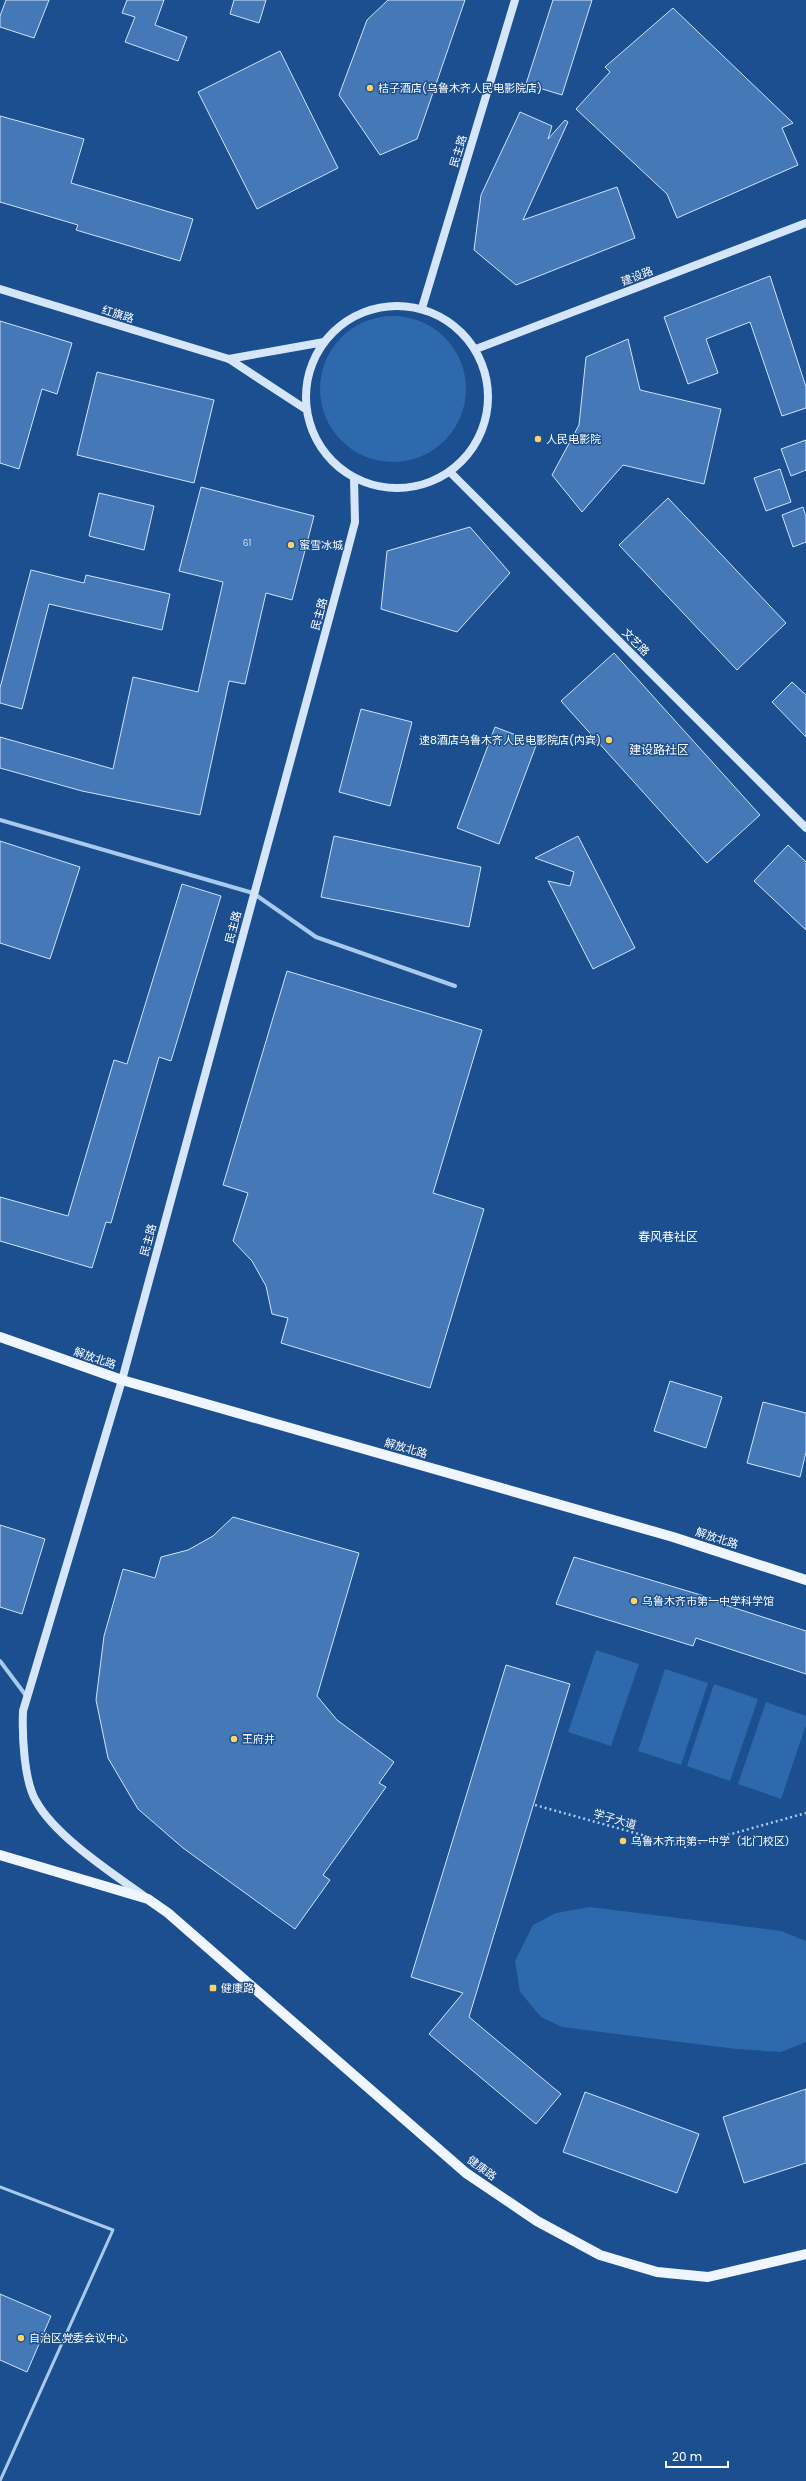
<svg xmlns="http://www.w3.org/2000/svg" width="806" height="2481" font-family="Poppins,'Noto Sans SC',sans-serif">
  <style>
    .green { fill: #2e69ad }
    .building { fill: #4478b7; stroke: #cfe3fa }
    .lines { fill: none; stroke-linecap: round; stroke-linejoin: round }
    .path { stroke: #a9c9ee; stroke-width: 2.5; stroke-dasharray: 2 3; stroke-linecap: butt }
    .lane { stroke: #a9c9ee; stroke-width: 3 }
    .street { stroke: #a9c9ee; stroke-width: 4 }
    .secondary { stroke: #d6e6fa; stroke-width: 8 }
    .primary { stroke: #f0f6ff; stroke-width: 10 }
    .poi-dot { fill: #ffd166; stroke: #1b4f8f; stroke-width: 1.5 }
    .labels { text-anchor: middle; stroke-width: 3; stroke-linejoin: round; paint-order: stroke }
    .number-label { font-size: 9px; fill: #d0dded }
    .poi-label { font-size: 11px; fill: #fff; stroke: #1b4f8f; text-anchor: start }
    .street-label { font-size: 11px; fill: #fff; stroke: #1b4f8f }
    .neighbourhood-label { font-size: 12px; fill: #fff; stroke: #1b4f8f }
  </style>
  <rect width="100%" height="100%" fill="#1b4f8f"/>
  <!-- green -->
  <path class="green" d="M320 389a73 73 0 1 1 146 0a73 73 0 1 1-146 0Z
    M596,1650L639,1664L611,1746L568,1732Z
    M665,1669L708,1683L681,1765L638,1751Z
    M714,1684L758,1699L730,1781L687,1766Z
    M766,1702L806,1716V1725L781,1799L738,1784Z
    M590,1907L781,1931L806,1941V2042L781,2052L736,2049L562,2027L541,2017L520,1992L515,1961L533,1925L556,1913Z"/>
  <!-- building -->
  <path class="building" d="M6,0H49L34,38L0,27V16Z
    M127,0H164L155,25L187,37L178,61L125,42L135,17L122,13Z
    M234,0H266L259,23L230,14Z
    M388,0H465L417,139L380,155L339,95L367,20Z
    M553,0H592L562,95L526,84Z
    M673,8L793,123L782,128L798,165L677,218L667,194L576,109L610,72L605,67Z
    M280,51L338,168L257,209L198,92Z
    M520,112L552,126L548,139L565,120L568,122L523,220L617,187L635,238L516,285L474,250L481,195Z
    M0,116L84,139L71,183L193,219L180,261L76,230L78,225L0,202Z
    M770,276L806,387V408L782,416L750,322L706,339L718,373L688,384L664,317Z
    M0,321L72,343L57,394L42,389L19,469L0,463Z
    M628,339L640,390L721,409L704,484L623,465L582,512L552,475L579,425L586,357Z
    M97,372L214,400L194,483L77,455Z
    M806,440V470L791,476L781,449Z
    M780,469L791,502L766,511L754,478Z
    M201,487L314,516L292,600L266,593L245,684L229,681L200,815L82,791L0,768V737L113,769L133,677L198,692L223,582L179,571Z
    M99,493L154,506L144,550L89,536Z
    M668,498L786,623L737,670L619,545Z
    M803,507L806,517V542L793,547L782,515Z
    M470,527L510,573L457,632L381,609L387,551Z
    M31,570L84,583L86,575L170,594L162,630L49,604L22,709L0,703V688Z
    M614,653L760,815L707,863L561,701Z
    M792,682L806,695V737L772,702Z
    M361,709L412,722L390,806L339,792Z
    M495,727L537,743L499,844L457,828Z
    M334,836L481,867L469,927L321,897Z
    M578,836L635,948L593,969L548,881L570,886L574,872L535,858Z
    M0,841L80,867L50,959L0,943Z
    M788,845L806,862V930L754,881Z
    M182,884L221,896L171,1061L159,1057L111,1223L106,1222L92,1268L0,1241V1197L68,1216L114,1060L127,1064Z
    M287,971L482,1030L433,1193L484,1209L430,1388L281,1343L288,1318L272,1314L266,1286L252,1261L233,1241L248,1193L223,1185Z
    M670,1381L722,1397L706,1448L654,1431Z
    M763,1402L806,1413V1452L800,1477L747,1463Z
    M233,1517L359,1553L317,1696L337,1720L394,1762L379,1783L386,1787L323,1875L330,1880L295,1929L183,1848L138,1809L108,1758L96,1700L104,1636L123,1569L155,1578L161,1557L188,1550L213,1536Z
    M0,1525L45,1539L22,1614L0,1607Z
    M574,1557L711,1598L710,1600L806,1631V1674L696,1638L693,1646L556,1604Z
    M506,1665L570,1684L469,2017L561,2094L536,2124L429,2034L463,1993L411,1977Z
    M806,2089V2163L744,2183L723,2117Z
    M585,2092L699,2134L677,2193L563,2152Z
    M0,2294L51,2316L27,2372L0,2360Z"/>
  <g class="lines">
    <!-- path -->
    <path class="path" d="M535,1805L685,1847L806,1813"/>
    <!-- lane -->
    <path class="lane" d="M0,2187L113,2230L0,2481"/>
    <!-- street -->
    <path class="street" d="M0,820L253,893L316,937L455,986
      M0,1661L27,1697"/>
    <!-- secondary -->
    <path class="secondary" d="M0,289L229,359L307,410
      M306 397a91 91 0 1 1 182 0a91 91 0 1 1-182 0Z
      M422,308L515,0
      M476,349L806,223
      M229,359L324,342
      M450,472L806,828
      M144,1896C112,1873 55,1836 36,1801C24,1781 22,1735 23,1711L122,1380L345,560L355,522L354,478"/>
    <!-- primary -->
    <path class="primary" d="M0,1337L122,1380L673,1537L806,1580
      M0,1855L148,1899L168,1913L466,2173L537,2221L600,2255L657,2272L708,2277L806,2254"/>
  </g>
  <!-- markers -->
  <g class="poi-dot">
    <circle cx="370" cy="88" r="4"/>
    <circle cx="538" cy="439" r="4"/>
    <circle cx="291" cy="545" r="4"/>
    <circle cx="609" cy="740" r="4"/>
    <circle cx="634" cy="1601" r="4"/>
    <circle cx="234" cy="1739" r="4"/>
    <circle cx="623" cy="1841" r="4"/>
    <rect x="209" y="1984" width="8" height="8" rx="2"/>
    <circle cx="21" cy="2338" r="4"/>
  </g>
  <g class="labels">
    <!-- number labels -->
    <g class="number-label">
      <text x="247" y="546">61</text>
    </g>
    <!-- poi labels -->
    <g class="poi-label">
      <text x="378" y="92">桔子酒店(乌鲁木齐人民电影院店)</text>
      <text x="546" y="443">人民电影院</text>
      <text x="299" y="549">蜜雪冰城</text>
      <text x="601" y="744" text-anchor="end">速8酒店乌鲁木齐人民电影院店(内宾)</text>
      <text x="642" y="1605">乌鲁木齐市第一中学科学馆</text>
      <text x="242" y="1743">王府井</text>
      <text x="631" y="1845">乌鲁木齐市第一中学（北门校区）</text>
      <text x="221" y="1992">健康路</text>
      <text x="29" y="2342">自治区党委会议中心</text>
    </g>
    <!-- street labels -->
    <g class="street-label">
      <text transform="translate(458 151) rotate(-73)" y="4">民主路</text>
      <text transform="translate(637 276) rotate(-21)" y="4">建设路</text>
      <text transform="translate(118 314) rotate(17)" y="4">红旗路</text>
      <text transform="translate(319 614) rotate(-75)" y="4">民主路</text>
      <text transform="translate(636 642) rotate(45)" y="4">文艺路</text>
      <text transform="translate(233 927) rotate(-75)" y="4">民主路</text>
      <text transform="translate(148 1240) rotate(-75)" y="4">民主路</text>
      <text transform="translate(95 1358) rotate(19)" y="4">解放北路</text>
      <text transform="translate(406 1448) rotate(16)" y="4">解放北路</text>
      <text transform="translate(717 1538) rotate(18)" y="4">解放北路</text>
      <text transform="translate(615 1819) rotate(16)" y="4">学子大道</text>
      <text transform="translate(482 2168) rotate(36)" y="4">健康路</text>
    </g>
    <!-- neighbourhood labels -->
    <g class="neighbourhood-label">
      <text x="659" y="754">建设路社区</text>
      <text x="668" y="1241">春风巷社区</text>
    </g>
  </g>
  <!-- scale -->
  <path d="M666 2461v6h62v-6" fill="none" stroke="#ffffff" stroke-width="2"/>
  <text x="672" y="2461" font-size="12" fill="#ffffff" stroke="#1b4f8f" stroke-width="3" paint-order="stroke">20 m</text>
</svg>
